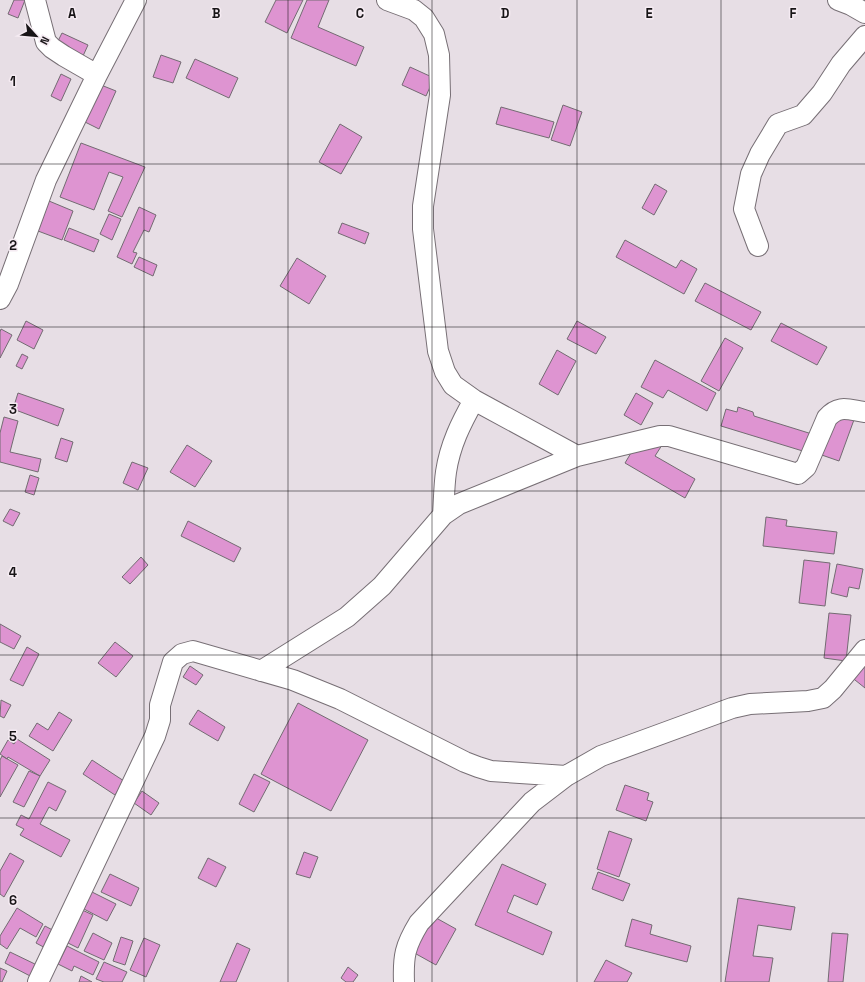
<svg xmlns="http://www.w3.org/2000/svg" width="865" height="982" font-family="'Space Grotesk',sans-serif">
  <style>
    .building { fill: #de94d1; stroke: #736b72 }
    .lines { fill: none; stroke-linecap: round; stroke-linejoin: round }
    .minor-casing { stroke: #776f75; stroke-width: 22 }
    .minor { stroke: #fff; stroke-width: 20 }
    .grid { fill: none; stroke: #171416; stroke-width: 1; stroke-opacity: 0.55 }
    .grid-label { font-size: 13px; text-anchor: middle; font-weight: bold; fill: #171416; stroke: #f5ebf2; stroke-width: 3; stroke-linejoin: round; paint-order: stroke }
  </style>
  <rect width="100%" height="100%" fill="#e7dee5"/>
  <!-- building -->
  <path class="building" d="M14,0H25L18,18L8,14Z
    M276,0H303L287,33L265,22Z
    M307,0H329L318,27L364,47L356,66L291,38Z
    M62,33L88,45L83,56L57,43Z
    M161,55L181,62L173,83L153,77Z
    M195,59L238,78L229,98L186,78Z
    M410,67L434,78L426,96L402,85Z
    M61,74L71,79L61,101L51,96Z
    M101,85L116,91L99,129L85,122Z
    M563,105L582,112L570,146L551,140Z
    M501,107L554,122L549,138L496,124Z
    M340,124L362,137L341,174L319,162Z
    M81,143L145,167L122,217L108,211L123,177L109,172L94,210L60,197Z
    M655,184L667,191L654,215L642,208Z
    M49,201L73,211L62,240L38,231Z
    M139,207L156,215L149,232L144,230L133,252L137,253L132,264L117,257Z
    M109,214L121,219L112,240L100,234Z
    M342,223L369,233L365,244L338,233Z
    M69,228L99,240L94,252L64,240Z
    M625,240L676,268L681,260L697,269L684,294L616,257Z
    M139,257L157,265L153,276L134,267Z
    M297,258L326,276L309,304L280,286Z
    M705,283L761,312L751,330L695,301Z
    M26,321L43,330L34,349L17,340Z
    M577,321L606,337L596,354L567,339Z
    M781,323L827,347L817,365L771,341Z
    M1,329L12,335L0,358V332Z
    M725,338L743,348L719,391L701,381Z
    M557,350L576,361L558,395L539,384Z
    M22,354L28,357L22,369L16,366Z
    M655,360L716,393L707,411L668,390L663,398L641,387Z
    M18,393L64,409L58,426L13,409Z
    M636,393L653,403L641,425L624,415Z
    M738,407L753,412L754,416L812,434L806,452L721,426L726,409L737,412Z
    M831,409L855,417L839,461L816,453Z
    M4,417L18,421L10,452L41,459L38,472L0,462V433Z
    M644,431L664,442L655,456L695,479L685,498L625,463Z
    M61,438L73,442L67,462L55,458Z
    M187,445L212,461L195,487L170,472Z
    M132,462L148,468L138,490L123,483Z
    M30,475L39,478L34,495L25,492Z
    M10,509L20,513L13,526L3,521Z
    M766,517L787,520L786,526L837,532L834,554L763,546Z
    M188,521L241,548L234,562L181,536Z
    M141,557L148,565L130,584L122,577Z
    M804,560L830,563L825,606L799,603Z
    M837,564L863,569L859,589L849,587L847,597L831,593Z
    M829,613L851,615L846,661L824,658Z
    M0,624L21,636L14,649L0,642Z
    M115,642L133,656L116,677L98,663Z
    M27,647L39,654L23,686L10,680Z
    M865,655V688L850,676Z
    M190,666L203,675L196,685L183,677Z
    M1,700L11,705L4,718L0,716Z
    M298,703L368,740L331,811L261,774Z
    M198,710L225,727L218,741L189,724Z
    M59,712L72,720L53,751L29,736L37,723L48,730Z
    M17,739L50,760L40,776L8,757L7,759L0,754L8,740L14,744Z
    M2,756L18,765L0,797V760Z
    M92,760L124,781L115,795L83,774Z
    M29,771L40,776L24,807L13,802Z
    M254,774L270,782L254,812L239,804Z
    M48,782L66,791L56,811L49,807L40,824L70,840L61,857L20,835L24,829L16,825L21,815L29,819Z
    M625,785L649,793L647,800L653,802L646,821L616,810Z
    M142,791L159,803L151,815L134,803Z
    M609,831L632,839L619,877L597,869Z
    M304,852L318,857L310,878L296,874Z
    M10,853L24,861L4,897L0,894V871Z
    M208,858L226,867L216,887L198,878Z
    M502,864L546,884L537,905L514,895L507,912L552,932L543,955L475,925Z
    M598,872L630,884L623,901L592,889Z
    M110,874L139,888L131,906L101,892Z
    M90,891L116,904L107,921L82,908Z
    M738,898L795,907L791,930L758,925L753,956L773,958L769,982H725Z
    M17,908L43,924L36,937L20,928L7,949L0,944V936Z
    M80,909L93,915L78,948L64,941Z
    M429,914L456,929L436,965L409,950Z
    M632,919L652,925L650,934L691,946L687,962L625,946Z
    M45,926L60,934L51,951L36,943Z
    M93,933L112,943L104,960L84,951Z
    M832,933L848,934L843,982H828Z
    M121,937L133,941L125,965L113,961Z
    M144,938L160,945L146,977L130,970Z
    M237,943L250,949L236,982H220Z
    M67,946L99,962L93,975L74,966L72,971L58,964Z
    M10,952L39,966L34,978L5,963Z
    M606,960L632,973L627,982H594Z
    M104,962L127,972L122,982H104L96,979Z
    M348,967L358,975L353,982H346L341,978Z
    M0,968L7,971L2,982H0Z
    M81,976L92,982H79Z"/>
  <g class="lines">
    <!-- minor casing -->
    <g class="minor-casing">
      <path id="minor" d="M35,0L46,42L52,48L64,56L97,75
        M387,0L414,10L424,18L434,34L439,55L440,95L423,206V229L438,351L445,372L453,385L474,400L577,456
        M838,0L851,5L865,13
        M758,246L744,209L751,174L760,154L778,124L803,115L822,93L841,64L865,36
        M0,299L8,284L46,180L97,75L136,0
        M443,515C444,501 444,486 446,472C450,445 461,423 474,400
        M261,671L347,617L382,586L443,515L459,504L577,456L660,436H669L798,474L806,467L827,418C839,404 849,410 865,412
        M38,982L155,736L160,720V705L173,662L182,654L193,651L293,680L340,699L465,762L478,767L491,771L566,776
        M404,982C403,956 405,946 419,923L532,802L566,776L601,756L732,708L750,704L808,701L823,698L833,689L865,650"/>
    </g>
    <!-- minor -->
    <use href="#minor" class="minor"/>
  </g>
  <!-- grid -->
  <path class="grid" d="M144,0V982M288,0V982M432,0V982M577,0V982M721,0V982M0,164H865M0,327H865M0,491H865M0,655H865M0,818H865"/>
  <g class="grid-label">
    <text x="72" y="18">A</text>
    <text x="216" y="18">B</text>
    <text x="360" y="18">C</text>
    <text x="505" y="18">D</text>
    <text x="649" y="18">E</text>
    <text x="793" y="18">F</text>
    <text x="13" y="86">1</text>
    <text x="13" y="250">2</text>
    <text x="13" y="414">3</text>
    <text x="13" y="577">4</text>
    <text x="13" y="741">5</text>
    <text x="13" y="905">6</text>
  </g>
  <!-- north arrow -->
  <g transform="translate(36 36) rotate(117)" stroke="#f5ebf2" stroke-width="3" paint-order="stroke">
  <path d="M0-3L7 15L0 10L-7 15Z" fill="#171416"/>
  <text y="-6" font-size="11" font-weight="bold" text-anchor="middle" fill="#171416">N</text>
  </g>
</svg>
